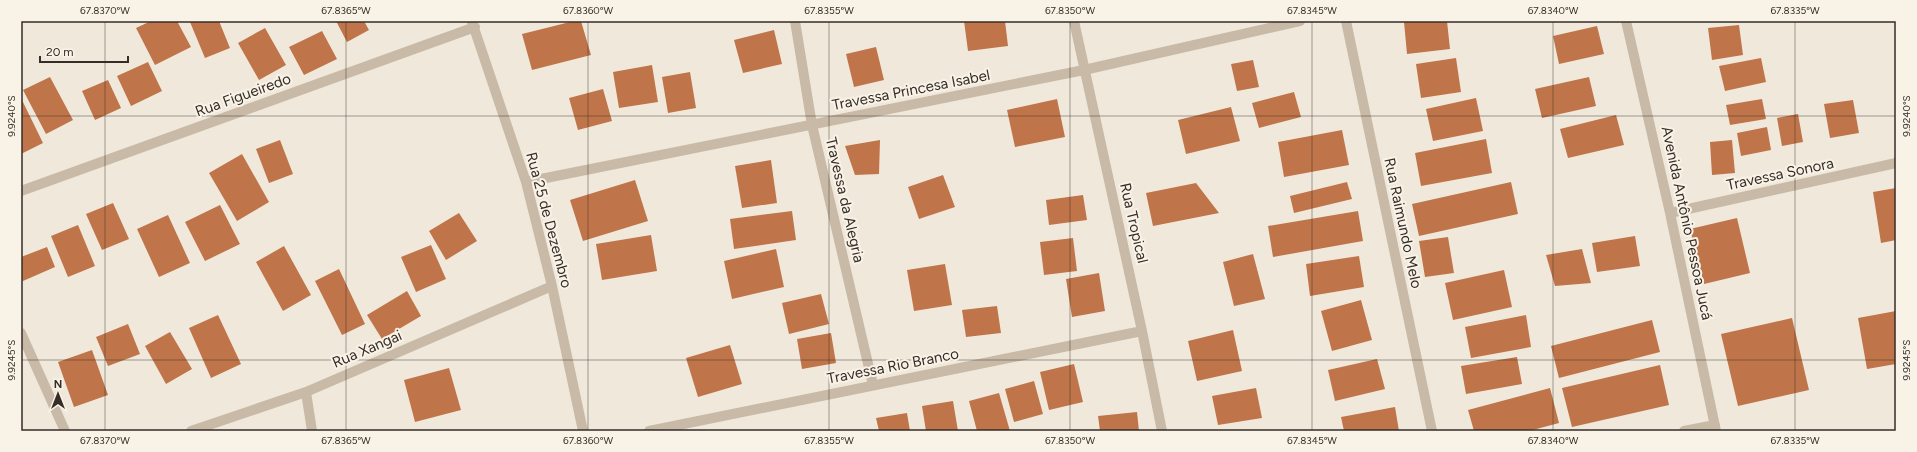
<svg xmlns="http://www.w3.org/2000/svg" width="1917" height="452" font-family="Figtree,sans-serif">
  <style>
    .building { fill: #c07449 }
    .lines { fill: none; stroke-linecap: round; stroke-linejoin: round }
    .minor { stroke: #c8baa7; stroke-width: 10 }
    .ticks { fill: none; stroke: #352d27; stroke-width: 1; stroke-opacity: 0.45 }
    .labels { text-anchor: middle; stroke-width: 4; stroke-linejoin: round; paint-order: stroke }
    .street-label { font-size: 15px; fill: #352d27; stroke: #f8f2e7 }
    .neatline { fill: none; stroke: #352d27; stroke-width: 1.5 }
    .ticks-label { font-size: 10px; text-anchor: middle; fill: #352d27 }
  </style>
  <rect width="100%" height="100%" fill="#f0e9db"/>
  <!-- building -->
  <path class="building" d="M151,21H177L191,47L155,65L136,28Z
    M193,21H219L230,48L205,58L190,22Z
    M336,21H364L369,30L347,42Z
    M574,21H581L591,55L532,70L522,34Z
    M964,21H1005L1008,46L968,51Z
    M1415,21H1447L1450,49L1407,54L1404,22Z
    M1739,25L1743,55L1712,60L1708,28Z
    M1597,26L1604,54L1559,64L1553,36Z
    M265,28L286,65L259,80L238,43Z
    M774,30L782,64L743,73L734,40Z
    M322,31L337,59L304,75L289,47Z
    M876,47L884,80L854,87L846,54Z
    M1456,58L1461,92L1421,98L1416,64Z
    M1761,58L1766,82L1725,91L1719,66Z
    M1253,60L1259,87L1237,91L1231,64Z
    M148,62L162,91L131,106L117,76Z
    M652,65L658,102L619,108L613,72Z
    M690,72L696,108L668,113L662,77Z
    M50,77L73,120L46,134L23,90Z
    M1589,77L1596,106L1542,118L1535,89Z
    M108,80L121,108L95,120L82,91Z
    M603,89L612,121L578,130L569,98Z
    M1294,92L1301,117L1259,128L1252,103Z
    M21,98L43,143L21,154Z
    M1476,98L1483,131L1433,141L1426,109Z
    M1057,99L1065,137L1015,147L1007,110Z
    M1762,99L1766,119L1730,125L1726,105Z
    M1853,100L1859,133L1830,138L1824,104Z
    M1231,107L1240,141L1186,154L1178,120Z
    M1798,114L1803,142L1782,146L1777,118Z
    M1616,115L1624,145L1568,158L1560,129Z
    M1767,127L1771,150L1741,156L1737,133Z
    M1342,130L1349,165L1284,177L1278,142Z
    M1486,139L1492,173L1421,186L1415,153Z
    M280,140L293,174L269,183L256,149Z
    M880,140L879,174L855,175L845,146Z
    M1732,140L1735,173L1712,175L1710,142Z
    M242,154L269,202L237,221L209,173Z
    M771,160L777,203L742,208L735,166Z
    M943,175L955,207L919,219L908,187Z
    M635,180L648,221L583,241L570,200Z
    M1347,182L1352,199L1294,213L1290,196Z
    M1511,182L1518,214L1419,236L1412,204Z
    M1196,183L1219,213L1153,226L1146,193Z
    M1896,188V240L1881,243L1873,192Z
    M1083,195L1087,220L1049,225L1046,200Z
    M113,203L129,239L102,250L86,214Z
    M220,205L240,244L205,261L185,222Z
    M792,211L796,240L734,249L730,219Z
    M1358,211L1363,241L1273,257L1268,226Z
    M459,213L477,241L446,260L429,231Z
    M168,215L190,263L159,277L137,229Z
    M1737,218L1750,273L1704,284L1690,229Z
    M78,225L95,266L68,277L51,236Z
    M651,235L657,271L602,280L596,244Z
    M1635,236L1640,266L1597,272L1592,243Z
    M1448,237L1454,273L1425,277L1419,241Z
    M1073,238L1077,271L1044,275L1040,242Z
    M431,245L446,279L416,292L401,257Z
    M284,246L311,295L283,311L256,262Z
    M47,247L55,267L23,281L21,276V257Z
    M776,249L784,287L732,299L724,261Z
    M1582,249L1591,283L1555,286L1546,255Z
    M1253,254L1265,299L1234,306L1223,262Z
    M1359,256L1364,287L1310,296L1306,264Z
    M945,264L952,305L914,311L907,270Z
    M339,269L365,324L342,335L315,281Z
    M1504,270L1512,307L1453,320L1445,283Z
    M1099,273L1105,311L1072,317L1066,279Z
    M407,291L421,316L382,339L367,315Z
    M821,294L829,324L789,334L782,303Z
    M1361,300L1372,340L1332,351L1321,311Z
    M997,306L1001,333L966,337L962,310Z
    M1896,311V364L1867,369L1858,318Z
    M218,315L241,364L211,378L189,328Z
    M1526,315L1531,347L1471,358L1465,327Z
    M1792,318L1809,390L1738,406L1721,334Z
    M1652,320L1660,352L1559,378L1551,346Z
    M128,324L140,354L108,366L96,337Z
    M1233,330L1242,371L1197,381L1188,341Z
    M170,332L192,369L166,384L145,346Z
    M831,333L836,363L802,369L797,339Z
    M730,345L742,384L698,397L686,358Z
    M92,350L108,395L74,407L58,362Z
    M1517,357L1522,384L1466,394L1461,366Z
    M1377,359L1385,389L1335,401L1328,370Z
    M1074,364L1083,402L1049,410L1040,372Z
    M1660,365L1669,405L1572,427L1562,388Z
    M449,368L461,410L415,422L404,380Z
    M1034,381L1043,414L1014,422L1005,389Z
    M1256,388L1262,418L1218,425L1212,396Z
    M1550,388L1559,423L1529,431H1474L1468,410Z
    M999,393L1010,431H977L969,401Z
    M953,401L958,431H926L922,406Z
    M1395,407L1399,431H1344L1341,417Z
    M1137,412L1139,431H1100L1098,416Z
    M907,413L910,431H879L876,418Z"/>
  <g class="lines">
    <!-- minor -->
    <path class="minor" d="M795,21L812,125L873,385
      M1074,21L1142,331L1162,431
      M1346,21L1432,431
      M1626,21L1670,213L1716,431
      M472,22L526,182L552,286L583,431
      M526,182L1084,70L1300,21
      M21,191L475,27
      M1670,213L1896,163
      M21,333L65,431
      M306,392L312,431
      M191,431L306,392L552,286
      M649,431L1142,331
      M1684,431L1715,425"/>
  </g>
  <!-- ticks -->
  <path class="ticks" d="M105,21V431M346,21V431M588,21V431M829,21V431M1070,21V431M1312,21V431M1553,21V431M1795,21V431M21,116H1896M21,360H1896"/>
  <g class="labels">
    <!-- street labels -->
    <g class="street-label">
      <text transform="translate(911 90) rotate(-11)" y="5">Travessa Princesa Isabel</text>
      <text transform="translate(243 95) rotate(-20)" y="5">Rua Figueiredo</text>
      <text transform="translate(1780 174) rotate(-12)" y="5">Travessa Sonora</text>
      <text transform="translate(845 200) rotate(77)" y="5">Travessa da Alegria</text>
      <text transform="translate(549 220) rotate(75)" y="5">Rua 25 de Dezembro</text>
      <text transform="translate(1134 223) rotate(77)" y="5">Rua Tropical</text>
      <text transform="translate(1403 223) rotate(78)" y="5">Rua Raimundo Melo</text>
      <text transform="translate(1687 223) rotate(78)" y="5">Avenida Antônio Pessoa Jucá</text>
      <text transform="translate(367 349) rotate(-23)" y="5">Rua Xangai</text>
      <text transform="translate(893 366) rotate(-11)" y="5">Travessa Rio Branco</text>
    </g>
  </g>
  <!-- border -->
  <rect width="1917" height="452" fill="none" stroke="#f8f2e7" stroke-width="44"/>
  <!-- north arrow -->
  <g transform="translate(58 394)" stroke="#f8f2e7" stroke-width="3" paint-order="stroke">
  <path d="M0-3L7 15L0 10L-7 15Z" fill="#352d27"/>
  <text y="-6" font-size="11" font-weight="bold" text-anchor="middle" fill="#352d27">N</text>
  </g>
  <!-- scale -->
  <path d="M40 56v6h88v-6" fill="none" stroke="#352d27" stroke-width="2"/>
  <text x="46" y="56" font-size="12" fill="#352d27" stroke="#f8f2e7" stroke-width="3" paint-order="stroke">20 m</text>
  <rect x="22" y="22" width="1873" height="408" class="neatline"/>
  <g class="ticks-label">
    <text x="105" y="14">67.8370°W</text>
    <text x="346" y="14">67.8365°W</text>
    <text x="588" y="14">67.8360°W</text>
    <text x="829" y="14">67.8355°W</text>
    <text x="1070" y="14">67.8350°W</text>
    <text x="1312" y="14">67.8345°W</text>
    <text x="1553" y="14">67.8340°W</text>
    <text x="1795" y="14">67.8335°W</text>
    <text transform="translate(11 116) rotate(-90)" y="4">9.9240°S</text>
    <text transform="translate(1906 116) rotate(-90)" y="4">9.9240°S</text>
    <text transform="translate(11 360) rotate(-90)" y="4">9.9245°S</text>
    <text transform="translate(1906 360) rotate(-90)" y="4">9.9245°S</text>
    <text x="105" y="444">67.8370°W</text>
    <text x="346" y="444">67.8365°W</text>
    <text x="588" y="444">67.8360°W</text>
    <text x="829" y="444">67.8355°W</text>
    <text x="1070" y="444">67.8350°W</text>
    <text x="1312" y="444">67.8345°W</text>
    <text x="1553" y="444">67.8340°W</text>
    <text x="1795" y="444">67.8335°W</text>
  </g>
</svg>
